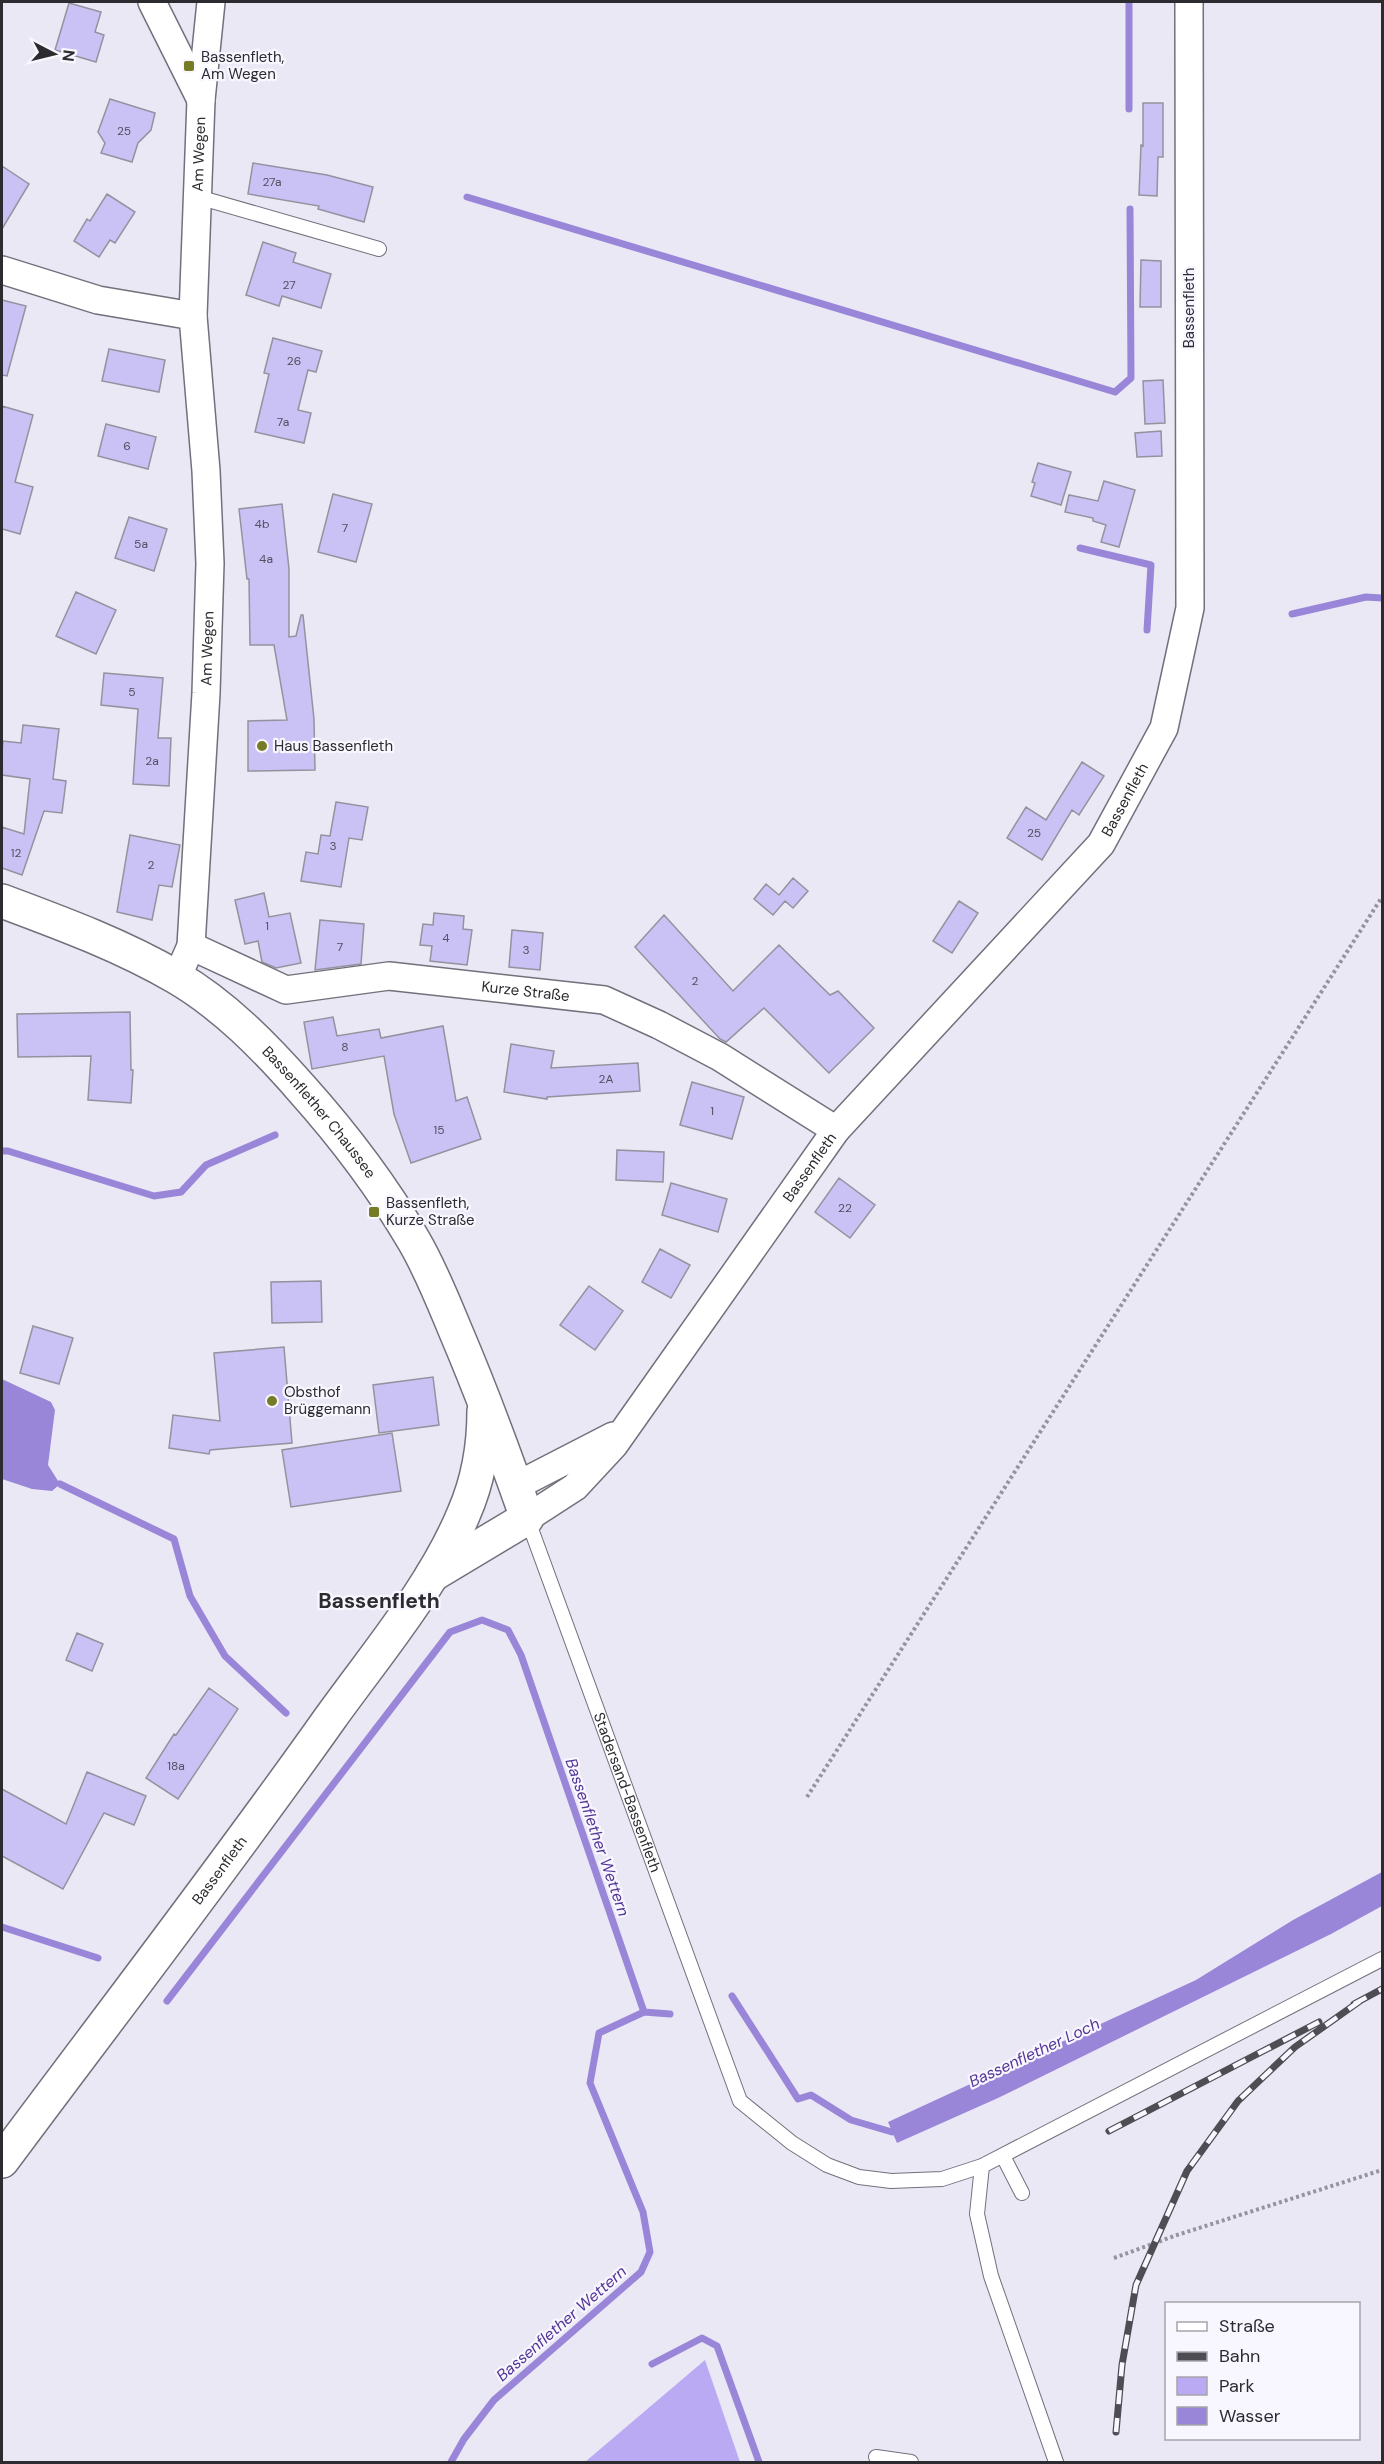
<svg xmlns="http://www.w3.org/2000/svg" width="1384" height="2464" font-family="'DM Sans',sans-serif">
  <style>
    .green { fill: #baaaf4 }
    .water { fill: #9986d8 }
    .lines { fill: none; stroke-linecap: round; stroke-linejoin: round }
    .stream { stroke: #9986d8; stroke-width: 7 }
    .building { fill: #cac1f5; stroke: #94929e; stroke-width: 1.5 }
    .lane-casing { stroke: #72707b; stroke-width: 16 }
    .street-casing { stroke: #72707b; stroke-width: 30 }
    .secondary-casing { stroke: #72707b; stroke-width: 36 }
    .path { stroke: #95939d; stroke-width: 4; stroke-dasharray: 3 3; stroke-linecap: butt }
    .lane { stroke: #fff; stroke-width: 14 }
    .street { stroke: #fff; stroke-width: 27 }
    .secondary { stroke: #fff; stroke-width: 33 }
    .rail-casing { stroke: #4e4d54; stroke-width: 7 }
    .rail { stroke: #f8f6ff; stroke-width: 4.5; stroke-dasharray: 14; stroke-linecap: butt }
    .poi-dot { fill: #767c26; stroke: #f8f6ff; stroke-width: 2 }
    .labels { text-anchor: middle; stroke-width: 4.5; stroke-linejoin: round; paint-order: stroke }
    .number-label { font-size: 12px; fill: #535061 }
    .poi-label { font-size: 15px; fill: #2b2b30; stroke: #f8f6ff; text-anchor: start }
    .street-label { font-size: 15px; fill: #2b2b30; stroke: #f8f6ff }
    .water-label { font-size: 16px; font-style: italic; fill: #543696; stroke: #f8f6ff }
    .district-label { font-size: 21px; font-weight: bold; fill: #2b2b30; stroke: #f8f6ff }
  </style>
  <rect width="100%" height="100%" fill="#ebe8f6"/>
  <!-- green -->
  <path class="green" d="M705,2360L740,2462H585Z"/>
  <!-- water -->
  <path class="water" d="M2,1379L51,1402L55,1410L48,1465L60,1484L52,1491L32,1489L2,1479Z
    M1382,1872V1906L1331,1934L998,2098L897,2143L888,2122L1196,1980L1293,1920Z"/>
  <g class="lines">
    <!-- stream -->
    <path class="stream" d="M1129,2V109
      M467,197L1115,392L1131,378L1130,209
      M1080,548L1151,565L1147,630
      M1292,614L1366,597L1382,598
      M2,1151H8L154,1196L181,1192L206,1165L275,1135
      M60,1484L174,1539L190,1596L225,1656L286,1713
      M2,1927L98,1958
      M732,1996L798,2099L811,2095L851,2120L892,2132L900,2129
      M167,2001L450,1632L482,1620L508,1630L521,1655L644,2012L599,2033L590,2083L643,2212L650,2252L641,2272L494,2400L464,2439L451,2462
      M644,2012L670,2014
      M652,2364L702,2338L717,2346L759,2462"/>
  </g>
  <!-- building -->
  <path class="building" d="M69,3L101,12L95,32L104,35L96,62L55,50Z
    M110,99L155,113L151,130L138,143L132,162L101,153L105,143L98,132Z
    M1143,103H1163V157H1158L1157,196L1139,195L1141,145L1143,146Z
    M253,163L327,175L373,187L364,222L318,209L319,206L248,194Z
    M2,166L29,184L2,229Z
    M107,194L135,212L115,243L110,240L99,257L74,241L87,219L90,221Z
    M263,242L296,253L293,262L331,274L321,308L282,296L279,306L246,295Z
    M1141,260L1161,261V307H1140Z
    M2,300L26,306L7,376L2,375Z
    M273,338L322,351L316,372L308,370L298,410L311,413L304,443L255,432L269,374L264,373Z
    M109,349L165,360L159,392L102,381Z
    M1163,380L1165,423L1145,424L1143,381Z
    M2,406L33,415L15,482L33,487L20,534L2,529Z
    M106,424L156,437L148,469L98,456Z
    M1161,431L1162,456L1137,457L1135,433Z
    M1038,463L1071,472L1061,505L1031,496L1035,483L1032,482Z
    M1104,481L1135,490L1119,547L1101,542L1106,525L1093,521V518L1065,512L1069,495L1098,501Z
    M333,494L372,504L356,562L318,552Z
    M282,504L289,569V637L296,636L301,615H303L314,719L315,770L248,771V721L287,720L274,645H250L249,579H247L239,509Z
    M129,517L167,529L154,571L115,558Z
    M76,592L116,610L96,654L56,636Z
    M104,673L163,678L158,738H171L169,786L133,784L138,709L101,705Z
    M23,725L59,729L53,779L66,781L62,813L44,811L22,875L2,868V827L24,834L30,779L2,775V751L3,741L21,743Z
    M1082,762L1104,776L1079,815L1072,810L1042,860L1007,838L1026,807L1046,820Z
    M336,802L368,807L362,840L349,838L341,887L301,881L306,852L318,854L321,835L330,836Z
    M130,835L180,845L172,887L159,885L152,920L117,912Z
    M793,878L808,891L793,908L785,901L773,915L754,899L766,884L779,895Z
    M264,893L269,917L290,913L301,963L276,968L262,962L258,941L245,944L235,900Z
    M959,901L978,913L952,953L933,941Z
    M434,913L464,916L463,929L472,930L467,965L430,961L432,946L420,945L423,924L433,925Z
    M664,915L733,991L779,945L830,995L838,991L874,1028L829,1073L764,1008L726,1042L720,1039L635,947Z
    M320,920L364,924L361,964L315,970Z
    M512,930L543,933L540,970L509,967Z
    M130,1012L131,1070H133L131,1103L88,1100L91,1056L18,1057L17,1014Z
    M333,1017L337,1036L379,1029L381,1038L443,1026L456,1101L467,1097L481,1139L411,1163L394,1114L384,1056L312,1069L304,1022Z
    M511,1044L554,1051L551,1068L638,1063L640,1091L547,1097V1099L504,1092Z
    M692,1082L744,1097L732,1139L680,1125Z
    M617,1150L664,1152L663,1182L616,1180Z
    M839,1178L875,1205L850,1238L815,1212Z
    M671,1183L727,1199L718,1232L662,1215Z
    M660,1249L690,1265L671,1298L642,1282Z
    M321,1281L322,1322L272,1323L271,1282Z
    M589,1286L623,1311L595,1350L560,1325Z
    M33,1326L73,1338L59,1384L20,1373Z
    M284,1347L292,1443L210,1450L209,1454L169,1448L173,1415L220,1421L214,1353Z
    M433,1377L439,1425L379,1433L373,1385Z
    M392,1433L401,1491L291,1507L282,1450Z
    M77,1633L103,1644L92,1671L66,1660Z
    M209,1688L238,1709L178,1799L146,1778L174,1734L176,1735Z
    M87,1772L146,1796L134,1825L104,1813L63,1889L2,1856V1789L66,1824Z"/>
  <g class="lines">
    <!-- lane casing -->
    <g class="lane-casing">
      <g id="lane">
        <path d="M198,197L379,249"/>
        <path id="s1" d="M527,1518L740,2101L792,2143L827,2165L859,2177L891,2181L942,2179L982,2166L1382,1959"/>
        <path d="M1003,2156L1022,2193"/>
        <path d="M982,2166L977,2214L991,2276L1056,2462"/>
        <path d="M876,2457L911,2462"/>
      </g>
    </g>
    <!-- street casing -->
    <g class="street-casing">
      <g id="street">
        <path d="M152,2L201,100"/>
        <path d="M2,270L98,300L193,316"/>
        <path id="s2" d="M191,946L286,990L389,976L604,1000L659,1025L720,1057L836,1130"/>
        <path id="s3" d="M177,978L191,946L206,693L210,563L206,471L193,316L201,100L211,2"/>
        <path d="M516,1486L613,1436"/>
        <path id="s4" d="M527,1518L575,1487L614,1445L836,1130L1101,844L1164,728L1190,608L1189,2"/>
      </g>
    </g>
    <!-- secondary casing -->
    <g class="secondary-casing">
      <g id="secondary">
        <path id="s5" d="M2,901C61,923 121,945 176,977C224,1005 265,1047 301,1088C344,1136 382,1186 414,1241C431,1270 443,1301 456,1332C482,1393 505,1455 527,1518L432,1575"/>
        <path id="s6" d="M2,2161C112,2013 225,1867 331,1717C377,1653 434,1586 464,1513C478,1481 484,1446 484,1411"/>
      </g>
    </g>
    <!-- path -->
    <path class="path" d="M807,1797L1382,897
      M1114,2258L1177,2235L1382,2170"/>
    <!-- lane -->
    <use href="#lane" class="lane"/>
    <!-- street -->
    <use href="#street" class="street"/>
    <!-- secondary -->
    <use href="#secondary" class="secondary"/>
    <!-- rail casing -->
    <g class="rail-casing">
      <path id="rail" d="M1354,2004L1382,1989
        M1109,2131L1319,2022
        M1116,2432L1122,2365L1136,2285L1187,2171L1238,2101L1295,2047L1360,2001"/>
    </g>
    <!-- rail -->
    <use href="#rail" class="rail"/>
  </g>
  <!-- markers -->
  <g class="poi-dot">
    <rect x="183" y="60" width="12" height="12" rx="3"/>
    <circle cx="262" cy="746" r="6"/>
    <rect x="368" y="1206" width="12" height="12" rx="3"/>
    <circle cx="272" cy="1401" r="6"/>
  </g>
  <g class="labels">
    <!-- number labels -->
    <g class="number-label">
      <text x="124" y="135">25</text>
      <text x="272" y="186">27a</text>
      <text x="289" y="289">27</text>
      <text x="294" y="365">26</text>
      <text x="283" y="426">7a</text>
      <text x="127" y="450">6</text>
      <text x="262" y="528">4b</text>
      <text x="345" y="532">7</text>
      <text x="141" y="548">5a</text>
      <text x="266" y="563">4a</text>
      <text x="132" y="696">5</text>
      <text x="152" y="765">2a</text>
      <text x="1034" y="837">25</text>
      <text x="333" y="850">3</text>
      <text x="16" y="857">12</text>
      <text x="151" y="869">2</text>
      <text x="267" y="930">1</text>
      <text x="446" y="942">4</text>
      <text x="340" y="951">7</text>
      <text x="526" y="954">3</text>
      <text x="695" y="985">2</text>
      <text x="345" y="1051">8</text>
      <text x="606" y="1083">2A</text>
      <text x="712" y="1115">1</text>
      <text x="439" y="1134">15</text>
      <text x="845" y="1212">22</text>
      <text x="176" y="1770">18a</text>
    </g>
    <!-- poi labels -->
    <g class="poi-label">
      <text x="201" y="62">Bassenfleth,<tspan x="201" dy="17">Am Wegen</tspan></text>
      <text x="274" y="751">Haus Bassenfleth</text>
      <text x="386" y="1208">Bassenfleth,<tspan x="386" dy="17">Kurze Straße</tspan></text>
      <text x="284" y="1397">Obsthof<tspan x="284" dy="17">Brüggemann</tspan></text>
    </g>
    <!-- street labels -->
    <g class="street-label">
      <text dy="5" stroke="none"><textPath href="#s3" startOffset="828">Am Wegen</textPath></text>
      <text transform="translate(1189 308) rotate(-90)" y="5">Bassenfleth</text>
      <text dy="5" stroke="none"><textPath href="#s3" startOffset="333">Am Wegen</textPath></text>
      <text dy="5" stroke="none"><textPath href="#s4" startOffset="940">Bassenfleth</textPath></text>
      <text dy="5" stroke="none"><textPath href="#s2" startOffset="346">Kurze Straße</textPath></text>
      <text dy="5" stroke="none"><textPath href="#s5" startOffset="388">Bassenflether Chaussee</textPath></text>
      <text dy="5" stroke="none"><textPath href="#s4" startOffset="454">Bassenfleth</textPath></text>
      <text dy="5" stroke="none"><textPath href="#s1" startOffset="292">Stadersand-Bassenfleth</textPath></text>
      <text dy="5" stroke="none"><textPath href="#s6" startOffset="363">Bassenfleth</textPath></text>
    </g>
    <!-- water labels -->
    <g class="water-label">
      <text transform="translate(598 1837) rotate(71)" y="6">Bassenflether Wettern</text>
      <text transform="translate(1034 2052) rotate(-25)" y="6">Bassenflether Loch</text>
      <text transform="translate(561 2323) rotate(-41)" y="6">Bassenflether Wettern</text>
    </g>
    <!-- district labels -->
    <g class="district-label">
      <text x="379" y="1608">Bassenfleth</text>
    </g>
  </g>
  <!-- border -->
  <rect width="1384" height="2464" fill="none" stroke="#2b2b30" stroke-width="6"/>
  <!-- legend -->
  <rect x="1165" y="2302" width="195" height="138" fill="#f8f6ff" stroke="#a6a5ac" stroke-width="1.5"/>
  <rect x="1177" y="2322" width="30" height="9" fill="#ffffff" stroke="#a6a5ac" stroke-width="1.5"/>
  <text x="1219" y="2332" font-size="18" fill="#2b2b30">Straße</text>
  <rect x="1177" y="2352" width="30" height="9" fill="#4e4d54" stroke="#a6a5ac" stroke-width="1.5"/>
  <text x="1219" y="2362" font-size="18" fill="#2b2b30">Bahn</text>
  <rect x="1177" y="2377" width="30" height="18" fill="#baaaf4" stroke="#a6a5ac" stroke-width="1.5"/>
  <text x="1219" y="2392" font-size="18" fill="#2b2b30">Park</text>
  <rect x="1177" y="2407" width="30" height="18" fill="#9986d8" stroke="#a6a5ac" stroke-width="1.5"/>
  <text x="1219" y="2422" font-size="18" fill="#2b2b30">Wasser</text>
  <!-- north arrow -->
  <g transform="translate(54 54) rotate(97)" stroke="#f8f6ff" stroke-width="4.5" paint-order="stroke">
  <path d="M0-4.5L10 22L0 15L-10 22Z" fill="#2b2b30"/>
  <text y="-9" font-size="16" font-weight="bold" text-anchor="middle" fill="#2b2b30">N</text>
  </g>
</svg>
